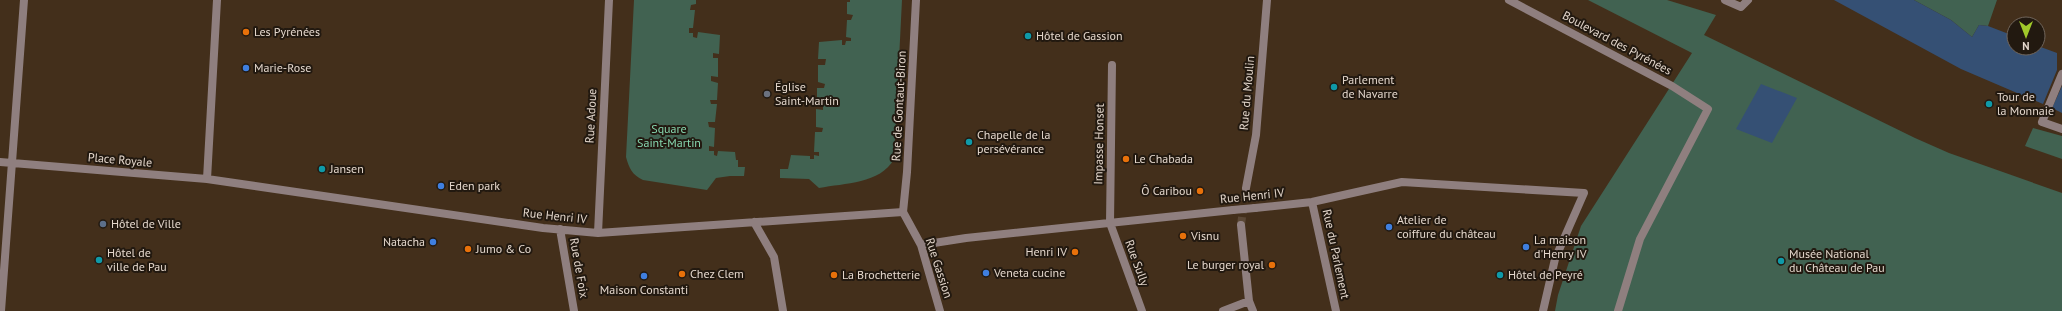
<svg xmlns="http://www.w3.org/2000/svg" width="2062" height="311" font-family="'PT Sans',sans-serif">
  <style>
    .green { fill: #416251 }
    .water { fill: #355074 }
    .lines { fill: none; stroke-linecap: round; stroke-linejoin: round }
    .street-tunnel { stroke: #5b4836; stroke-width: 8; stroke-dasharray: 8 4; stroke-linecap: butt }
    .lane { stroke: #8f7f7f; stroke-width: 8 }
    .street { stroke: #8f7f7f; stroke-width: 8 }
    .street-bridge { stroke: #8f7f7f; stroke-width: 8 }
    .food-dot { fill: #e8710a; stroke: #221910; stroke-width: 1.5 }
    .culture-dot { fill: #0f9aa8; stroke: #221910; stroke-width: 1.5 }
    .shop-dot { fill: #3f7fe0; stroke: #221910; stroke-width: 1.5 }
    .worship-dot { fill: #6b7280; stroke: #221910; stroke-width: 1.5 }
    .service-dot { fill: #5c6f8a; stroke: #221910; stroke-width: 1.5 }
    .labels { text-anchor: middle; stroke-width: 4; stroke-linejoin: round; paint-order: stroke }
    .poi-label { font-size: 12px; fill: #e4d7cc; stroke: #221910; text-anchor: start }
    .street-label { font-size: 12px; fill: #e4d7cc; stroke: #221910 }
    .park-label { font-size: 12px; fill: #87d8b0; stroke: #221910 }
  </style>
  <rect width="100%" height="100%" fill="#432f1b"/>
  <!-- green -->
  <path class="green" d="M634,0H696V4L691,5L690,10H695L693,28H689V33H693V37L697,38L698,32L720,35L719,54L713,53V58H718V77L711,76V81L718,83L717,100H710L711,104H717L715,122H708L709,127L715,128L714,147L709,146V151H714V155L717,156L718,151L735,152L736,160H738V167H745L744,176H730L716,178L707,190L643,180C632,175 629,168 626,157Z
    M850,0H902L894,159C880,184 845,183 819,188L809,179L780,178V169H788L791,155L810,156V159H814V155L819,156V152H814L815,132H822L823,128L816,127V109L823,110V105H817V88H824L825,84L818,82V65H825L826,59H818L819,42L842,40V45H845L846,41H851V38L846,37L847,20H851L853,15L847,14V2H850Z
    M1588,0H1667L1716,15L1704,35L1915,138L1949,153L2062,193V311H1555L1558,295L1581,226L1692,53Z
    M1914,0H1997L1988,26L1979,25L1972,37L1951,20Z
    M2033,128L2062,136V159L2025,146Z"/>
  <!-- water -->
  <path class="water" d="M1834,0H1914L1951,20L1972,37L1979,25L1988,26L2014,36V48H2038V46L2057,53V70L2043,104L1961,69Z
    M1761,84L1797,98L1772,143L1736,129Z
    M2062,86V113L2052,108Z"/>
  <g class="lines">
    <!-- street-tunnel -->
    <path class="street-tunnel" d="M1241,225L1246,188"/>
    <!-- lane -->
    <path class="lane" d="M1509,0L1672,86L1708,109L1640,239L1618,311"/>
    <!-- street -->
    <path class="street" d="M1725,0L1741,7L1748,0
      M1112,65L1110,223L1142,311
      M2062,74L2042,122L2062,129
      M0,162L207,179L543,228L598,233L903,212
      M207,179L217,0
      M1246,188L1256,135L1267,0
      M1312,202L1336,311
      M1255,208L1312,202L1402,182L1584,193L1555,259L1543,311
      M903,212L907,172L916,0
      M903,212L921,245L940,311
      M754,222L774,257L783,311
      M1241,225L1249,301L1253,311
      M560,229L574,311
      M598,233L609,0
      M921,245L966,238L1233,210
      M1,311L24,0
      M1223,311L1249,301"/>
    <!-- street-bridge -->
    <path class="street-bridge" d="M1233,210L1255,208"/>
  </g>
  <!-- markers -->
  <g class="food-dot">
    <circle cx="246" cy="32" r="4"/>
    <circle cx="1126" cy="159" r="4"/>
    <circle cx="1200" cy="191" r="4"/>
    <circle cx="1183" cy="236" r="4"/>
    <circle cx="468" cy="249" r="4"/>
    <circle cx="1075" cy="252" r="4"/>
    <circle cx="1272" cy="265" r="4"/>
    <circle cx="682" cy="274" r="4"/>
    <circle cx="834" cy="275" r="4"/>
  </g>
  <g class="culture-dot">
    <circle cx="1028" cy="36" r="4"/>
    <circle cx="1334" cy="87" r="4"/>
    <circle cx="1989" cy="104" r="4"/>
    <circle cx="969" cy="142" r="4"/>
    <circle cx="322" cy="169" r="4"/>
    <circle cx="99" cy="260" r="4"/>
    <circle cx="1781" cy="261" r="4"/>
    <circle cx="1500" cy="275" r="4"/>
  </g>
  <g class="shop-dot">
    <circle cx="246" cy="68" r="4"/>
    <circle cx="441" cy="186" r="4"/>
    <circle cx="1389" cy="227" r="4"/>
    <circle cx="433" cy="242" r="4"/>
    <circle cx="1526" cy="247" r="4"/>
    <circle cx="986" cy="273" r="4"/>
    <circle cx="644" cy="276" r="4"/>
  </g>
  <circle class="worship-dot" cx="767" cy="94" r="4"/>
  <circle class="service-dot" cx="103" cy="224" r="4"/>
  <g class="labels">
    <!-- poi labels -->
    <g class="poi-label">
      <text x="254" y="36">Les Pyrénées</text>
      <text x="1036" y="40">Hôtel de Gassion</text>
      <text x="254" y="72">Marie-Rose</text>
      <text x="1342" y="84">Parlement<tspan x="1342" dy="14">de Navarre</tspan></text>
      <text x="775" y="91">Église<tspan x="775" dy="14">Saint-Martin</tspan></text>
      <text x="1997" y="101">Tour de<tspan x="1997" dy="14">la Monnaie</tspan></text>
      <text x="977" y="139">Chapelle de la<tspan x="977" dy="14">persévérance</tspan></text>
      <text x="1134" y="163">Le Chabada</text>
      <text x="330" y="173">Jansen</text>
      <text x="449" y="190">Eden park</text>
      <text x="1192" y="195" text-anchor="end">Ô Caribou</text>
      <text x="1397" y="224">Atelier de<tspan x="1397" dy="14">coiffure du château</tspan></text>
      <text x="111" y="228">Hôtel de Ville</text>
      <text x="1191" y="240">Visnu</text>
      <text x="1534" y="244">La maison<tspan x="1534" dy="14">d'Henry IV</tspan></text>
      <text x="425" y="246" text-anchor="end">Natacha</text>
      <text x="476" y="253">Jumo &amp; Co</text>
      <text x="1067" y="256" text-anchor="end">Henri IV</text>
      <text x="107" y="257">Hôtel de<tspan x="107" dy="14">ville de Pau</tspan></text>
      <text x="1789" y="258">Musée National<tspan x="1789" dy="14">du Château de Pau</tspan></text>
      <text x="1264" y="269" text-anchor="end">Le burger royal</text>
      <text x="994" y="277">Veneta cucine</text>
      <text x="690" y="278">Chez Clem</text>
      <text x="842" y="279">La Brochetterie</text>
      <text x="1508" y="279">Hôtel de Peyré</text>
      <text x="644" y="294" text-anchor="middle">Maison Constanti</text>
    </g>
    <!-- street labels -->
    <g class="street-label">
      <text transform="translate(1617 43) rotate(28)" y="4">Boulevard des Pyrénées</text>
      <text transform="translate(1247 93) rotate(-85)" y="4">Rue du Moulin</text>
      <text transform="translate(899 106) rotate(-87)" y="4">Rue de Gontaut-Biron</text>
      <text transform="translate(591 116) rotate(-87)" y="4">Rue Adoue</text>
      <text transform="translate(1099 144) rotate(-89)" y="4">Impasse Honset</text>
      <text transform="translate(120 160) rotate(5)" y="4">Place Royale</text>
      <text transform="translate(1252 196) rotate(-6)" y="4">Rue Henri IV</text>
      <text transform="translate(555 216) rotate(6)" y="4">Rue Henri IV</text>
      <text transform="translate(1336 254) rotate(78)" y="4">Rue du Parlement</text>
      <text transform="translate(1137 263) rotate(70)" y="4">Rue Sully</text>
      <text transform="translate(579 268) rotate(80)" y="4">Rue de Foix</text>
      <text transform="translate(939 268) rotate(72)" y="4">Rue Gassion</text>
    </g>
    <!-- park labels -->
    <g class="park-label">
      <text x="669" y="133">Square<tspan x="669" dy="14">Saint-Martin</tspan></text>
    </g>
  </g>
  <!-- north arrow -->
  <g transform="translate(2026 36) rotate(180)"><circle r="19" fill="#221910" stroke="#70655b"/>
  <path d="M0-3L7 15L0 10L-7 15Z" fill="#a1c92a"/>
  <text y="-6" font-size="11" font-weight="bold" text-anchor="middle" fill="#e4d7cc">N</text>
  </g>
</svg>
